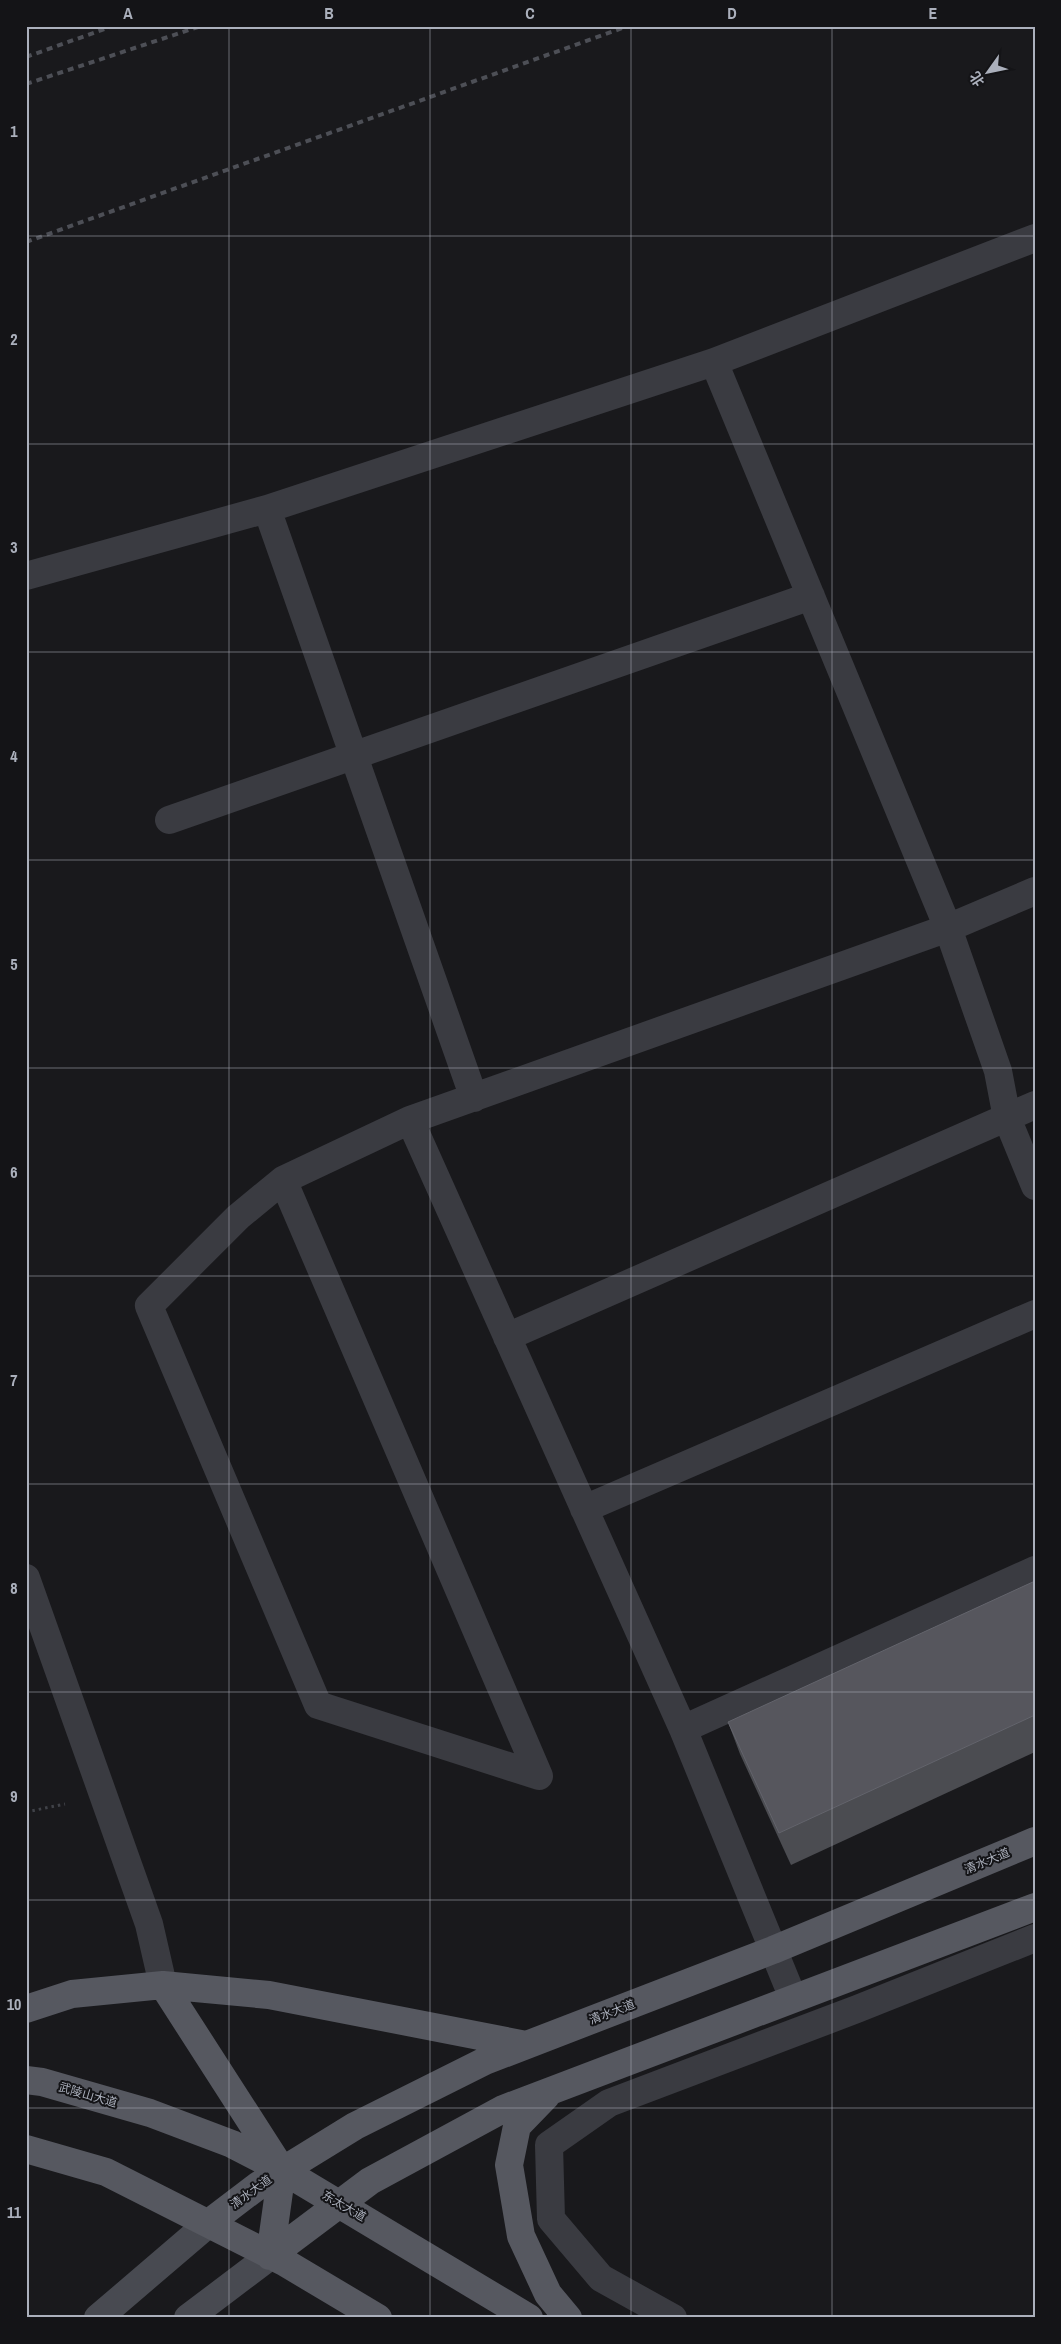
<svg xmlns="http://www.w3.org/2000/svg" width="1061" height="2344" font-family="'Archivo Narrow','Noto Sans SC',sans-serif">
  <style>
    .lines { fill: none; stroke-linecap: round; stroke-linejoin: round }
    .path { stroke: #404248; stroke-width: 3; stroke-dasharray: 2.5 4; stroke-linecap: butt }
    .pedestrian { stroke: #3a3b41; stroke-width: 28 }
    .minor { stroke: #3a3b41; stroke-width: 28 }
    .secondary { stroke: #484a51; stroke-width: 28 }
    .primary { stroke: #565860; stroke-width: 28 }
    .rail { stroke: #4d4f56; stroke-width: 4; stroke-dasharray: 6 5; stroke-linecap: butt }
    .wall { fill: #4b4c51 }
    .building { fill: #56565d; stroke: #63646c }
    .grid { fill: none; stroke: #abb0bc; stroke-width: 1; stroke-opacity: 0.55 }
    .labels { text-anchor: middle; stroke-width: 4; stroke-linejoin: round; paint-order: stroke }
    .street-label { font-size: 12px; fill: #abb0bc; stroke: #141417 }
    .neatline { fill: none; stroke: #abb0bc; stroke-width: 2 }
    .grid-label { font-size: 16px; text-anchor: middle; font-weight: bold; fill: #abb0bc }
  </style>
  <rect width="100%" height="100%" fill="#19191c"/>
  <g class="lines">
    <!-- path -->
    <path class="path" d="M26,1812L65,1804"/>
    <!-- pedestrian -->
    <path class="pedestrian" d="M673,2318L601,2278L551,2219L549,2145L609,2103L857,2009L1035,1938"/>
    <!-- minor -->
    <path class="minor" d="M714,362L948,928L998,1071L1007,1118L1035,1186
      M267,509L474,1098
      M26,576L267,509L714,362L1035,238
      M169,820L811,596
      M283,1180L238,1217L149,1306L318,1705L539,1776L283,1180L410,1120
      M507,1337L1035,1105
      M584,1509L1035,1314
      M26,1578L149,1924L163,1985
      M683,1729L1035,1570
      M793,1998L683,1729L410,1120L948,928L1035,891"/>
    <!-- secondary -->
    <path class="secondary" d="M98,2318L209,2223
      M188,2318L270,2256"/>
    <!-- primary -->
    <path class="primary" d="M163,1985L282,2170L270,2256
      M26,2009L72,1994L163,1985L269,1995L526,2045
      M26,2080L42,2082L150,2113L232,2144L282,2170L529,2318
      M546,2096L517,2126L509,2165L521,2236L548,2294L568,2318
      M26,2149L106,2172L284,2262L378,2318
      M209,2223L259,2185L355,2126L485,2061L773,1950L1035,1841
      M270,2256L370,2181L503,2109L1035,1907"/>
    <!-- rail -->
    <path class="rail" d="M26,57L113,26
      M26,84L201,26
      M26,242L628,26"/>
  </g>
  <!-- wall -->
  <path class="wall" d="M1035,1581V1752L791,1865L740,1754L728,1722Z"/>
  <!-- building -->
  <path class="building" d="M1035,1581V1715L779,1833L728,1722Z"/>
  <!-- grid -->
  <path class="grid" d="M229,26V2318M430,26V2318M631,26V2318M832,26V2318M26,236H1035M26,444H1035M26,652H1035M26,860H1035M26,1068H1035M26,1276H1035M26,1484H1035M26,1692H1035M26,1900H1035M26,2108H1035"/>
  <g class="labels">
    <!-- street labels -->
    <g class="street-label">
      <text transform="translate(987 1861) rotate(-23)" y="4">清水大道</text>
      <text transform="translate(612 2012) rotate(-21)" y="4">清水大道</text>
      <text transform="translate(88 2095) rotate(16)" y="4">武陵山大道</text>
      <text transform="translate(251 2192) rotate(-36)" y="4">清水大道</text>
      <text transform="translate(344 2206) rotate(30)" y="4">东太大道</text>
    </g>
  </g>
  <!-- border -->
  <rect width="1061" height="2344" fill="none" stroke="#141417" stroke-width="55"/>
  <!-- north arrow -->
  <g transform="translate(988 72) rotate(237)" stroke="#141417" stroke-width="4" paint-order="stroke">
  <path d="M0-4L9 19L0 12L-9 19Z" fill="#abb0bc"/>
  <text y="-8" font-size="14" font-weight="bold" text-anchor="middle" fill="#abb0bc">北</text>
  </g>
  <rect x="28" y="28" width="1006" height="2288" class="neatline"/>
  <g class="grid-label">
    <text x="128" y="19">A</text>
    <text x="329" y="19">B</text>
    <text x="530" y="19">C</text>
    <text x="732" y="19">D</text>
    <text x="933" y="19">E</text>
    <text x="14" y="137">1</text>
    <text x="14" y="345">2</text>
    <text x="14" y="553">3</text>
    <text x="14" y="762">4</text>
    <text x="14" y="970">5</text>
    <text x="14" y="1178">6</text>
    <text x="14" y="1386">7</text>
    <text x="14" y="1594">8</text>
    <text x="14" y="1802">9</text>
    <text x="14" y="2010">10</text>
    <text x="14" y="2218">11</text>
  </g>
</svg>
